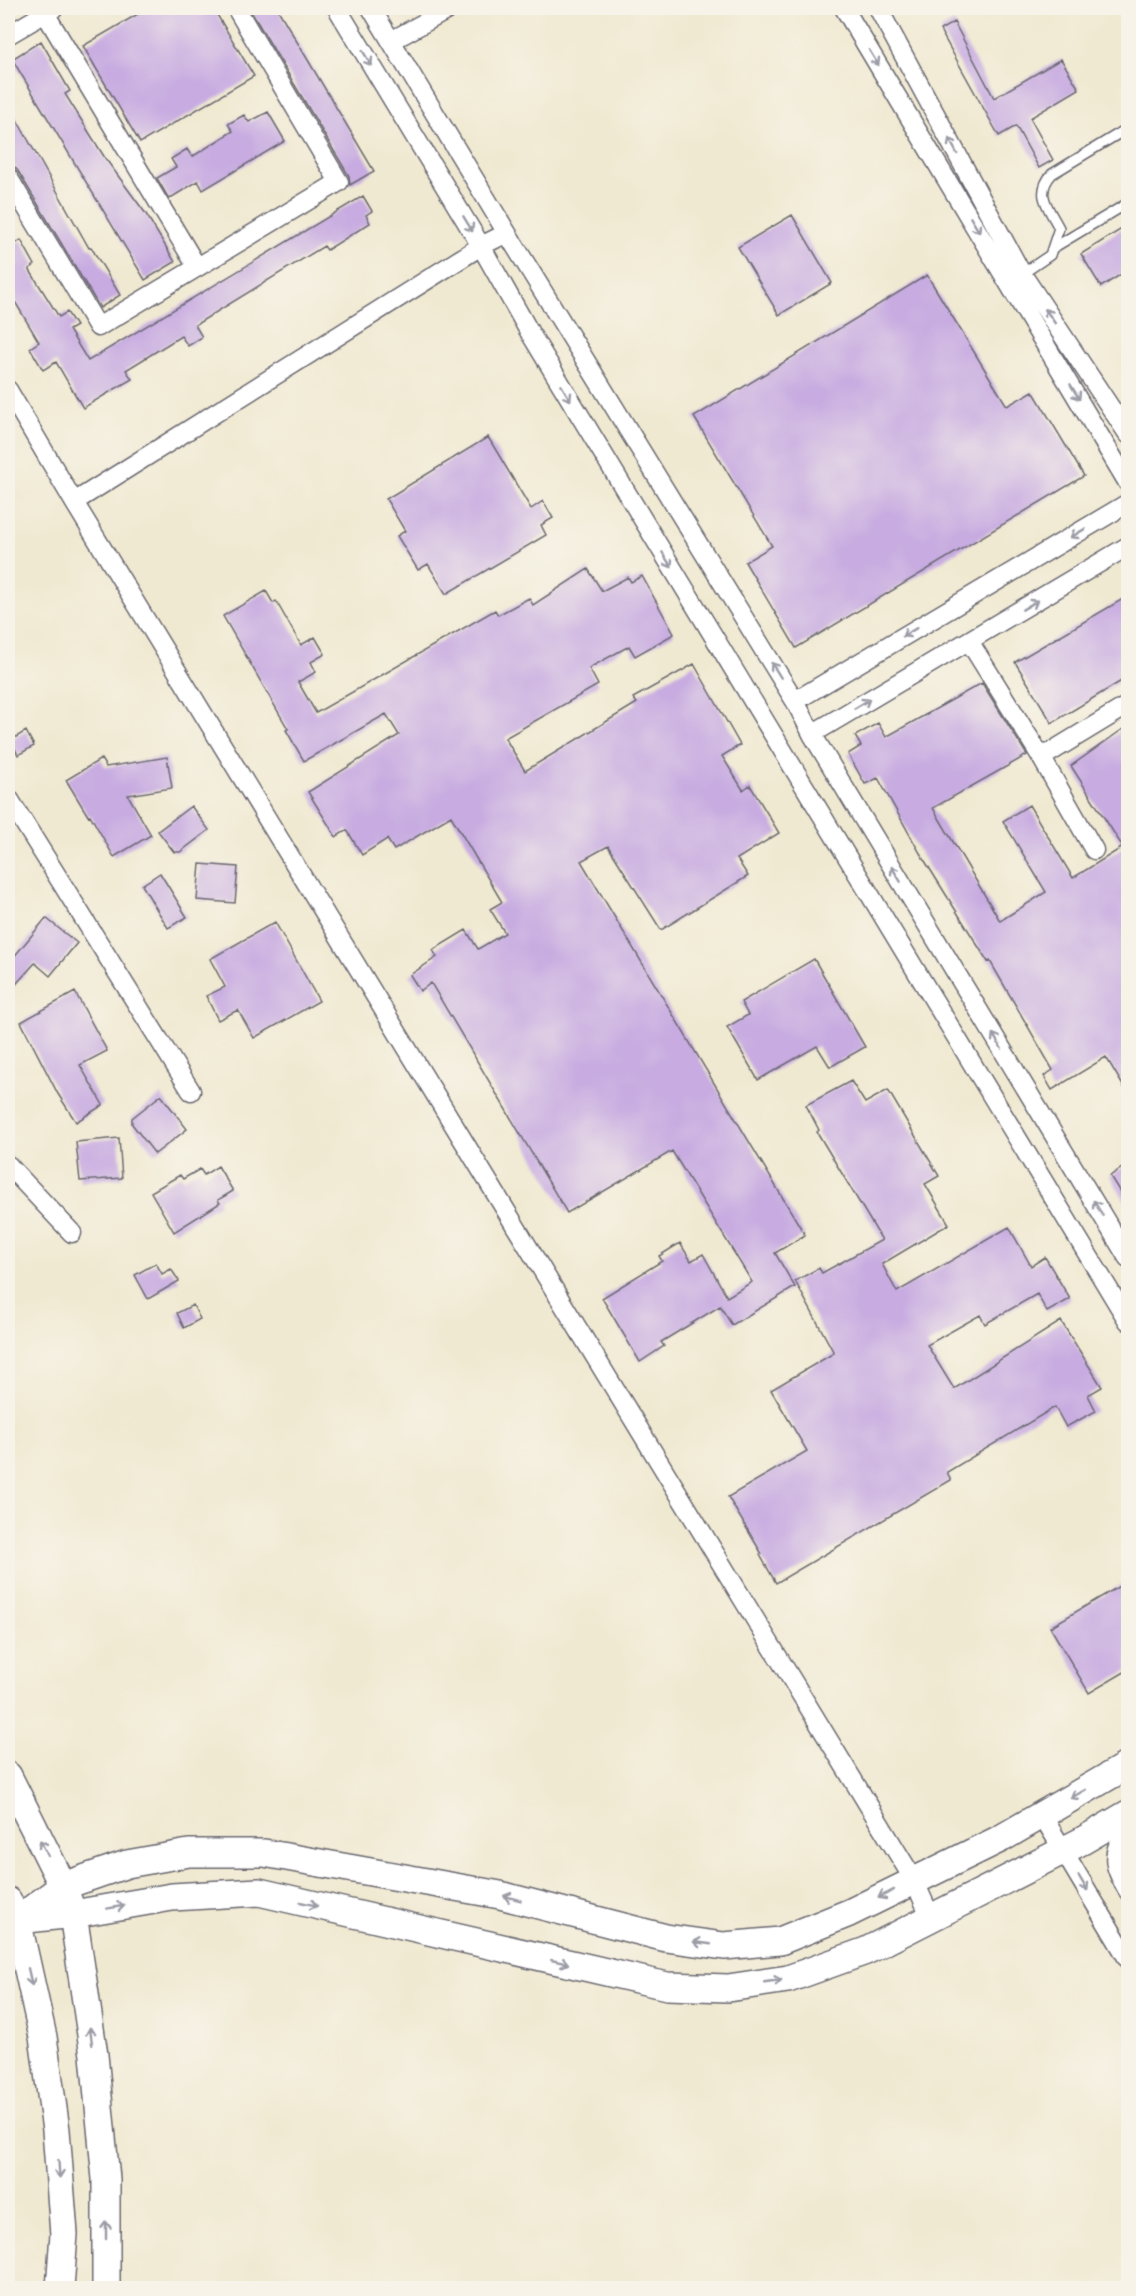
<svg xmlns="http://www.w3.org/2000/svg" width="1136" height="2296" font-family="'Gentium Book Plus',serif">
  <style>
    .building { fill: #c7abe1 }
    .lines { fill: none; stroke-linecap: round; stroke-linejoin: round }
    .lane-casing { stroke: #6a6870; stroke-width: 12 }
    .street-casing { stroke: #6a6870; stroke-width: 21 }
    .secondary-casing { stroke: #6a6870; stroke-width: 30 }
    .lane { stroke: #fff; stroke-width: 9 }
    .street { stroke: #fff; stroke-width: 18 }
    .secondary { stroke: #fff; stroke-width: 27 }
    .oneway { stroke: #9c9ca7 }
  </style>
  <rect width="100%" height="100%" fill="#f7f3e8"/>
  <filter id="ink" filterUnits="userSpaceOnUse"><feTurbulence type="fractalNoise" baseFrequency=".0167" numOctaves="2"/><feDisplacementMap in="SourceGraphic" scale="12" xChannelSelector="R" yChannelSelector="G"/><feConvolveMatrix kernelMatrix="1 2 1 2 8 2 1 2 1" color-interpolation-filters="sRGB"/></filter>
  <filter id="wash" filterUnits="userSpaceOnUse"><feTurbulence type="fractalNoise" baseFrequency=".008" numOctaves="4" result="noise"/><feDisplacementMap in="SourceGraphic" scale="24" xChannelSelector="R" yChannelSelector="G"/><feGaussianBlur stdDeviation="1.35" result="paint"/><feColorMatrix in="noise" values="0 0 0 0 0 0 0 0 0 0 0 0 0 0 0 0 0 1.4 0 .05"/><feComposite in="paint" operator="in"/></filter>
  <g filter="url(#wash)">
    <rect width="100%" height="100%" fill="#f0e9d1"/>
    <g id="blocks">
      <!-- building -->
      <path class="building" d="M148,8H213L254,76L140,143L83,46Z
        M249,8H277L374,171L350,185L349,176Z
        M954,22L994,98L1061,59L1079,89L1030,118L1053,160L1039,168L1016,126L999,136L940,30Z
        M41,41L70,91L65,94L105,158L146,214L175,262L145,280L12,59Z
        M8,104L89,248L91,247L120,295L100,308L18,171L13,165L8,166Z
        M268,112L285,141L203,190L198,181L169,199L157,178L176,167L171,159L187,149L192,157L233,131L228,124L244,115L249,122Z
        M363,196L372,211L366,215L370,223L327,250L324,246L195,325L202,337L188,346L181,336L126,370L132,379L83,408L56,362L43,370L30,348L39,342L8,290V248L21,240L35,265L29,269L59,317L67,312L76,326L69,330L88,361Z
        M792,215L832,283L779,315L738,247Z
        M1128,225V270L1101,287L1081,254Z
        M927,275L1007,406L1033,391L1084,476L796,648L745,562L772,546L694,417Z
        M488,437L531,509L543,501L553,518L541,525L546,535L446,594L428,564L418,570L397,536L405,531L386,499Z
        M588,569L602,591L628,577L631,582L642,576L674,634L635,656L629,646L589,668L598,685L505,738L525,771L637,703L633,698L694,664L740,745L722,756L743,790L750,785L779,833L737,859L748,876L661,930L608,846L581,861L805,1235L775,1253L795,1287L732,1325L720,1306L661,1342L664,1346L640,1362L602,1298L662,1261L659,1256L680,1243L691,1261L703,1254L727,1297L752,1282L672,1151L567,1213L431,983L420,991L410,975L437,957L433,950L466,930L478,949L505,933L490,909L502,902L451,816L394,850L387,839L362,855L347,830L336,837L308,792L399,735L386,714L304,761L286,730L288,729L223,616L266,591L273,603L276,601L301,645L315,637L325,654L311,662L316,672L298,682L316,713L495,610L498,615L529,598L533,605Z
        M1128,596V677L1052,723L1015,662Z
        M982,683L1027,755L933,808L1000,921L1046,892L1003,821L1029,805L1073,878L1123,847L1071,766L1123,729L1128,738V1094L1106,1057L1052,1090L1044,1076L1053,1070L990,961L988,962L920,853L878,778L865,784L848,754L861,746L855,736L878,723L886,737Z
        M26,731L34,746L18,755L11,740Z
        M167,757L172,788L128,795L151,835L114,857L90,815L88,816L66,780L101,759L106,767Z
        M191,806L209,830L180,852H174L158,831Z
        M200,864L238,867L235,903L197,900Z
        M160,873L187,917L168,928L142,885Z
        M46,918L77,943L50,976L35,963L8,993V964Z
        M275,922L319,1001L254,1038L238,1010L218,1020L206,996L225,987L210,959Z
        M814,959L865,1047L830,1067L817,1046L758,1080L727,1027L748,1015L741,1002Z
        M75,992L107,1051L80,1065L103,1105L76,1122L58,1094L21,1022Z
        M851,1081L865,1103L888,1090L939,1176L925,1184L949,1224L882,1264L897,1292L1009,1227L1031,1266L1045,1257L1070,1299L1047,1312L1037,1294L985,1324L980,1315L927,1345L954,1389L1061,1321L1102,1387L1088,1395L1096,1411L1066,1427L1055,1407L947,1472L951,1480L776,1583L760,1555L762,1554L728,1497L807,1451L771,1390L834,1353L795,1281L819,1268L822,1273L882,1240L817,1132L819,1130L806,1105Z
        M161,1095L187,1129L155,1154L132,1124V1118Z
        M119,1138L122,1178L80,1181L76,1142Z
        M1128,1164V1205L1110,1176Z
        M218,1166L233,1191L218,1200L220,1203L174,1232L151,1192L180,1175L183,1179L200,1169L204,1175Z
        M156,1263L162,1274L171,1269L179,1281L148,1299L135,1275Z
        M193,1305L200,1319L184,1328L177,1313Z
        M1128,1581V1670L1089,1693L1050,1627Z"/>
    </g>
  </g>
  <g filter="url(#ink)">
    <use href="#blocks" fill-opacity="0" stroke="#6a6870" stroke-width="1.5"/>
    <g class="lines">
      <!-- lane casing -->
      <g class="lane-casing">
        <path id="lane" d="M1053,248L1128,203
          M1022,274L1050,255L1059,228C1049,208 1034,194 1052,174L1128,128"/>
      </g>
      <!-- street casing -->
      <g class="street-casing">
        <path id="street" d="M337,8L481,246L530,333L1128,1321
          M371,8L507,233L795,701L812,734L1128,1258
          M844,8L1128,483
          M878,8L1022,274L1128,434
          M45,13L197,267
          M8,35L54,8
          M391,41L451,8
          M8,177L98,327L339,182L236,8
          M8,390L74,502L914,1880L931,1918
          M74,502L481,246L507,233
          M969,641L1040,755L1049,753L1128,705
          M795,701L1128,503
          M812,734L1128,546
          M1040,755L1094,850
          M8,797L191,1091
          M8,1165L72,1233
          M1042,1815L1128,1959
          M1128,1826C1111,1855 1111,1862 1128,1891"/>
      </g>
      <!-- secondary casing -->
      <g class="secondary-casing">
        <path id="secondary" d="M8,1776L63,1886L73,1914L94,2055L106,2179V2288
          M8,1901L17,1920L43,2037L56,2130L64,2234L60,2288
          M17,1920L63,1886L127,1864L189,1853H264L500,1895L666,1938L724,1946L780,1941L849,1913L1002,1838L1128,1765
          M18,1920L73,1914L172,1897L259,1892L667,1986L728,1988L788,1979L866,1951L1082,1841L1128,1814"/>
      </g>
      <!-- lane -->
      <use href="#lane" class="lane"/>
      <!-- street -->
      <use href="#street" class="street"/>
      <!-- secondary -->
      <use href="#secondary" class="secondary"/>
    </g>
    <!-- one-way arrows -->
    <defs><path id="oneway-shaft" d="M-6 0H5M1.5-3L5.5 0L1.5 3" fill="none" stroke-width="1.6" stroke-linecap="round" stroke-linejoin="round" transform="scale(1.5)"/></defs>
    <g class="oneway">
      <use href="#oneway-shaft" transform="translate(367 58) rotate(59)"/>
      <use href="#oneway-shaft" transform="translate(874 58) rotate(59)"/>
      <use href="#oneway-shaft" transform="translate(953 146) rotate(-118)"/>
      <use href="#oneway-shaft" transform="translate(468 224) rotate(59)"/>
      <use href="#oneway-shaft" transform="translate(975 225) rotate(59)"/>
      <use href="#oneway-shaft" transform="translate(1050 316) rotate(-124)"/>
      <use href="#oneway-shaft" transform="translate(1075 392) rotate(59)"/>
      <use href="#oneway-shaft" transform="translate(566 393) rotate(59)"/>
      <use href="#oneway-shaft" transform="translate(1078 533) rotate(149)"/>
      <use href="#oneway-shaft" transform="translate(667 560) rotate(59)"/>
      <use href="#oneway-shaft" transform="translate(1030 605) rotate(-31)"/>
      <use href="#oneway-shaft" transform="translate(910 632) rotate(149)"/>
      <use href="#oneway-shaft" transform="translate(776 670) rotate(-122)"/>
      <use href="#oneway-shaft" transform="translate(862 704) rotate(-31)"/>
      <use href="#oneway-shaft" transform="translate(896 874) rotate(-121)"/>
      <use href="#oneway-shaft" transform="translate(997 1041) rotate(-121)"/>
      <use href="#oneway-shaft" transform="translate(1098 1208) rotate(-121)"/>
      <use href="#oneway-shaft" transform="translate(1078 1794) rotate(150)"/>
      <use href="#oneway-shaft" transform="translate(44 1848) rotate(-117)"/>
      <use href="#oneway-shaft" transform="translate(1083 1883) rotate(59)"/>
      <use href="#oneway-shaft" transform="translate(886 1894) rotate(153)"/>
      <use href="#oneway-shaft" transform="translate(512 1898) rotate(-165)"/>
      <use href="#oneway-shaft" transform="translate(309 1904) rotate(13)"/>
      <use href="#oneway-shaft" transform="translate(116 1907) rotate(-10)"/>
      <use href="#oneway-shaft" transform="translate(702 1943) rotate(-172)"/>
      <use href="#oneway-shaft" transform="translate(560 1962) rotate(13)"/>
      <use href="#oneway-shaft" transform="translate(30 1977) rotate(77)"/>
      <use href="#oneway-shaft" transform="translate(773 1981) rotate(-8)"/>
      <use href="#oneway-shaft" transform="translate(91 2036) rotate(-98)"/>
      <use href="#oneway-shaft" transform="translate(59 2169) rotate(86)"/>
      <use href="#oneway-shaft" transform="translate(106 2230) rotate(-90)"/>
    </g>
  </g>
  <!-- margin -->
  <rect width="1136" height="2296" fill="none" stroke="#f7f3e8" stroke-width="30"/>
</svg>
